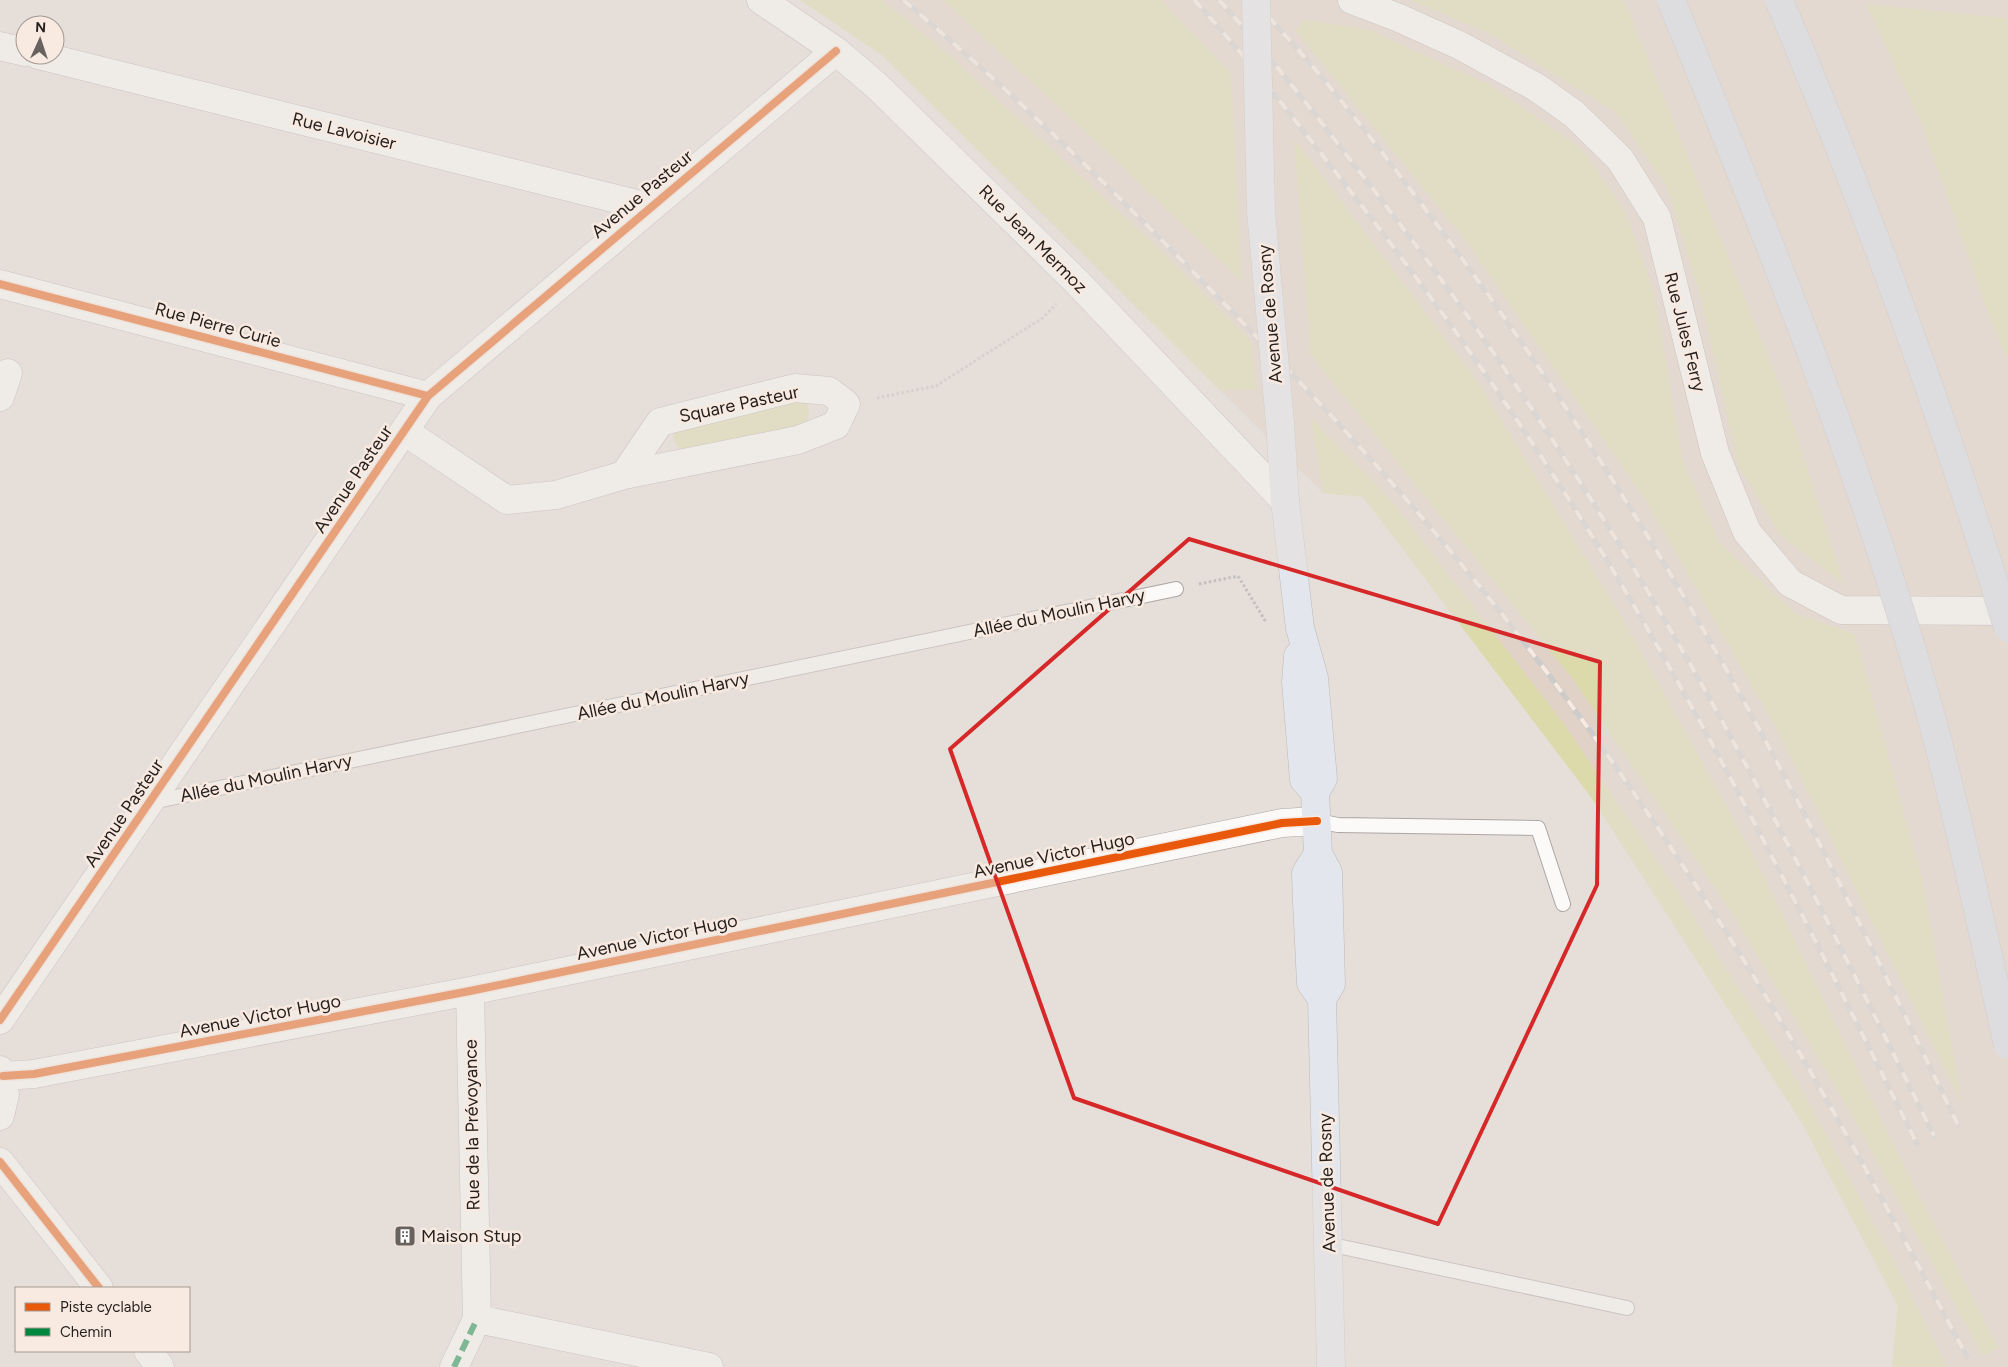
<svg xmlns="http://www.w3.org/2000/svg" width="2008" height="1367" font-family="Figtree,sans-serif">
  <style>
    .built { fill: #e1d2c8 }
    .green { fill: #dcdaaa }
    .lines { fill: none; stroke-linecap: round; stroke-linejoin: round }
    .service-casing { stroke: #aca6a3; stroke-width: 16 }
    .minor-casing { stroke: #aca6a3; stroke-width: 29 }
    .tertiary-casing { stroke: #aca6a3; stroke-width: 29 }
    .primary-casing { stroke: #bebab7; stroke-width: 29 }
    .path { stroke: #c3c0be; stroke-width: 3; stroke-dasharray: 2.5 2.5; stroke-linecap: butt }
    .service { stroke: #fbfaf9; stroke-width: 14 }
    .minor { stroke: #fbfaf9; stroke-width: 28 }
    .tertiary { stroke: #fbfaf9; stroke-width: 28 }
    .primary { stroke: #e3e6ed; stroke-width: 28 }
    .rail-casing { stroke: #cecccb; stroke-width: 5.5 }
    .rail { stroke: #f8eae1; stroke-width: 4; stroke-dasharray: 11; stroke-linecap: butt }
    .primary-bridge-casing { stroke: #bebab7; stroke-width: 29; stroke-linecap: butt }
    .motorway-bridge-casing { stroke: #bebab7; stroke-width: 29; stroke-linecap: butt }
    .primary-bridge { stroke: #e3e6ed; stroke-width: 28 }
    .motorway-bridge { stroke: #d3d9e4; stroke-width: 28 }
    .quiet { stroke: #00873e; stroke-width: 6; stroke-dasharray: 12 6; stroke-linecap: butt }
    .cycleway-casing { stroke: #f8eae1; stroke-width: 11 }
    .cycleway { stroke: #e8590c; stroke-width: 8 }
    .marked { fill: none; stroke: #d62828; stroke-width: 4; stroke-linejoin: round }
    .labels { text-anchor: middle; stroke-width: 5; stroke-linejoin: round; paint-order: stroke }
    .street-label { font-size: 18px; fill: #241f1c; stroke: #f8eae1 }
    .poi-label { font-size: 18px; fill: #241f1c; stroke: #f8eae1; text-anchor: start }
  </style>
  <rect width="100%" height="100%" fill="#e6ded9"/>
  <!-- built -->
  <path class="built" d="M801,0H2008V1367H1930L1802,1123L1591,797L1363,496L1323,493L882,55Z"/>
  <!-- green -->
  <path class="green" d="M800,0H882L948,54L1152,242L1251,341L1257,390H1220L882,55Z
    M943,0H1161L1231,74L1242,282L1104,149Z
    M1410,0H1624L1782,390L1844,584L1780,535L1738,465L1701,298L1667,187L1616,113L1489,33Z
    M1866,4L2005,18L2008,24V362L1988,313L1922,125Z
    M1305,20L1367,29L1490,85L1581,148L1624,209L1654,291L1683,462L1720,543L1795,613L1855,634L1923,883L1962,1104L1776,728L1644,498L1465,240L1295,30Z
    M1294,139L1478,382L1624,621L1756,860L1899,1156L1998,1347L1983,1357L1854,1119L1732,913L1573,679L1311,356Z
    M803,400C811,407 811,419 803,425L685,451C673,446 671,438 676,427Z
    M1311,418L1389,498L1561,720L1671,881L1798,1082L1900,1273L1947,1367H1892L1898,1302L1897,1304L1802,1123L1591,797L1363,497L1323,493Z"/>
  <g class="lines">
    <!-- service casing -->
    <g class="service-casing">
      <path id="service" d="M152,802L1176,589
        M1317,821L1338,825L1538,828L1563,904
        M1328,1244L1627,1308"/>
    </g>
    <!-- minor casing -->
    <g class="minor-casing">
      <path id="minor" d="M761,0L836,51L877,86L1077,282L1285,501
        M0,46L25,52
        M38,55L649,207
        M0,284L428,396
        M0,397L8,373
        M404,431L507,500L556,495L624,475L798,440L836,425L846,404L829,391L795,388L660,422L624,475
        M0,1020L428,396L836,51
        M3,1076L34,1074L470,991L1282,823L1317,821
        M477,1319L709,1367
        M454,1367L477,1319L470,991"/>
    </g>
    <!-- tertiary casing -->
    <g class="tertiary-casing">
      <path id="tertiary" d="M1352,0L1399,18L1459,45L1536,87L1574,114L1620,159L1657,218L1715,453L1747,532L1790,583L1841,610L2008,611
        M0,1070L5,1094L0,1116
        M0,1162L99,1288
        M148,1351L160,1367"/>
    </g>
    <!-- primary casing -->
    <g class="primary-casing">
      <path id="primary" d="M1280,423L1285,501L1300,628L1314,678L1323,779L1315,792L1318,854L1328,872L1331,984L1322,999L1331,1367
        M1298,656L1296,682L1304,780L1315,792
        M1318,854L1306,873L1307,902L1311,983L1322,999"/>
    </g>
    <!-- path -->
    <path class="path" d="M877,398L936,386L1044,317L1056,304
      M1199,584L1238,576L1266,622"/>
    <!-- service -->
    <use href="#service" class="service"/>
    <!-- minor -->
    <use href="#minor" class="minor"/>
    <!-- tertiary -->
    <use href="#tertiary" class="tertiary"/>
    <!-- primary -->
    <use href="#primary" class="primary"/>
    <!-- rail casing -->
    <g class="rail-casing">
      <path id="rail" d="M903,0C1008,88 1106,183 1202,281C1294,374 1384,470 1467,571C1548,669 1623,774 1693,881C1794,1034 1881,1195 1967,1357
        M1194,0C1245,55 1291,115 1337,174C1437,301 1530,433 1614,572C1725,757 1821,951 1917,1144
        M1219,0C1264,50 1307,103 1348,157C1473,315 1585,481 1685,655C1775,812 1854,974 1934,1136
        M1254,0C1277,27 1302,53 1325,81C1357,120 1389,161 1420,202C1526,342 1623,490 1711,643C1801,799 1879,962 1958,1125"/>
    </g>
    <!-- rail -->
    <use href="#rail" class="rail"/>
    <!-- primary-bridge casing -->
    <g class="primary-bridge-casing">
      <path id="primary-bridge" d="M1256,0L1261,211L1280,423"/>
    </g>
    <!-- motorway-bridge casing -->
    <g class="motorway-bridge-casing">
      <path id="motorway-bridge" d="M1671,0C1769,239 1866,478 1934,727C1962,832 1984,939 2008,1045
        M1779,0C1866,205 1943,414 2008,628"/>
    </g>
    <!-- primary-bridge -->
    <use href="#primary-bridge" class="primary-bridge"/>
    <!-- motorway-bridge -->
    <use href="#motorway-bridge" class="motorway-bridge"/>
    <!-- quiet -->
    <path class="quiet" d="M454,1367L477,1319"/>
    <!-- cycleway casing -->
    <g class="cycleway-casing">
      <path id="cycleway" d="M0,284L428,396
        M0,1020L428,396L836,51
        M3,1076L34,1074L470,991L1282,823L1317,821
        M0,1162L99,1288"/>
    </g>
    <!-- cycleway -->
    <use href="#cycleway" class="cycleway"/>
  </g>
  <!-- marked area -->
  <path d="M0 0H2008V1367H0ZM1189,539L1600,662L1597,885L1438,1224L1074,1098L950,749Z" fill="#e6ded9" fill-opacity=".55" fill-rule="evenodd"/>
  <path class="marked" d="M1189,539L1600,662L1597,885L1438,1224L1074,1098L950,749Z"/>
  <!-- icons -->
  <defs>
    <g id="building-square" transform="scale(1.125)"><rect x="-9" y="-9" width="18" height="18" rx="4" fill="#68625e" stroke="#f8eae1"/><path d="M-4-6H4V6H1V3H-1V6H-4ZM-2.5-4.3h1.7v1.8h-1.7ZM.8-4.3h1.7v1.8H.8ZM-2.5-1h1.7V.8h-1.7ZM.8-1h1.7V.8H.8Z" fill="#fff"/></g>
  </defs>
  <g fill-rule="evenodd">
    <use href="#building-square" x="405" y="1236"/>
  </g>
  <g class="labels">
    <!-- street labels -->
    <g class="street-label">
      <text transform="translate(344 131) rotate(14)" y="6">Rue Lavoisier</text>
      <text transform="translate(642 194) rotate(-40)" y="6">Avenue Pasteur</text>
      <text transform="translate(1033 239) rotate(45)" y="6">Rue Jean Mermoz</text>
      <text transform="translate(1270 314) rotate(-95)" y="6">Avenue de Rosny</text>
      <text transform="translate(218 325) rotate(15)" y="6">Rue Pierre Curie</text>
      <text transform="translate(1685 332) rotate(76)" y="6">Rue Jules Ferry</text>
      <text transform="translate(739 404) rotate(-12)" y="6">Square Pasteur</text>
      <text transform="translate(353 479) rotate(-56)" y="6">Avenue Pasteur</text>
      <text transform="translate(1059 613) rotate(-12)" y="6">Allée du Moulin Harvy</text>
      <text transform="translate(663 696) rotate(-12)" y="6">Allée du Moulin Harvy</text>
      <text transform="translate(266 778) rotate(-12)" y="6">Allée du Moulin Harvy</text>
      <text transform="translate(124 813) rotate(-56)" y="6">Avenue Pasteur</text>
      <text transform="translate(1054 855) rotate(-12)" y="6">Avenue Victor Hugo</text>
      <text transform="translate(657 937) rotate(-12)" y="6">Avenue Victor Hugo</text>
      <text transform="translate(260 1016) rotate(-11)" y="6">Avenue Victor Hugo</text>
      <text transform="translate(472 1125) rotate(-91)" y="6">Rue de la Prévoyance</text>
      <text transform="translate(1327 1183) rotate(-92)" y="6">Avenue de Rosny</text>
    </g>
    <!-- poi labels -->
    <g class="poi-label">
      <text x="421" y="1242">Maison Stup</text>
    </g>
  </g>
  <!-- legend -->
  <rect x="15" y="1287" width="175" height="65" fill="#f8eae1" stroke="#a39992"/>
  <rect x="25" y="1303" width="25" height="8" fill="#e8590c" stroke="#a39992"/>
  <text x="60" y="1312" font-size="15" fill="#241f1c">Piste cyclable</text>
  <rect x="25" y="1328" width="25" height="8" fill="#00873e" stroke="#a39992"/>
  <text x="60" y="1337" font-size="15" fill="#241f1c">Chemin</text>
  <!-- north arrow -->
  <g transform="translate(40 40) rotate(3)"><circle r="24" fill="#f8eae1" stroke="#a39992"/>
  <path d="M0-4L9 19L0 12L-9 19Z" fill="#68625e"/>
  <text y="-8" font-size="14" font-weight="bold" text-anchor="middle" fill="#241f1c">N</text>
  </g>
</svg>
